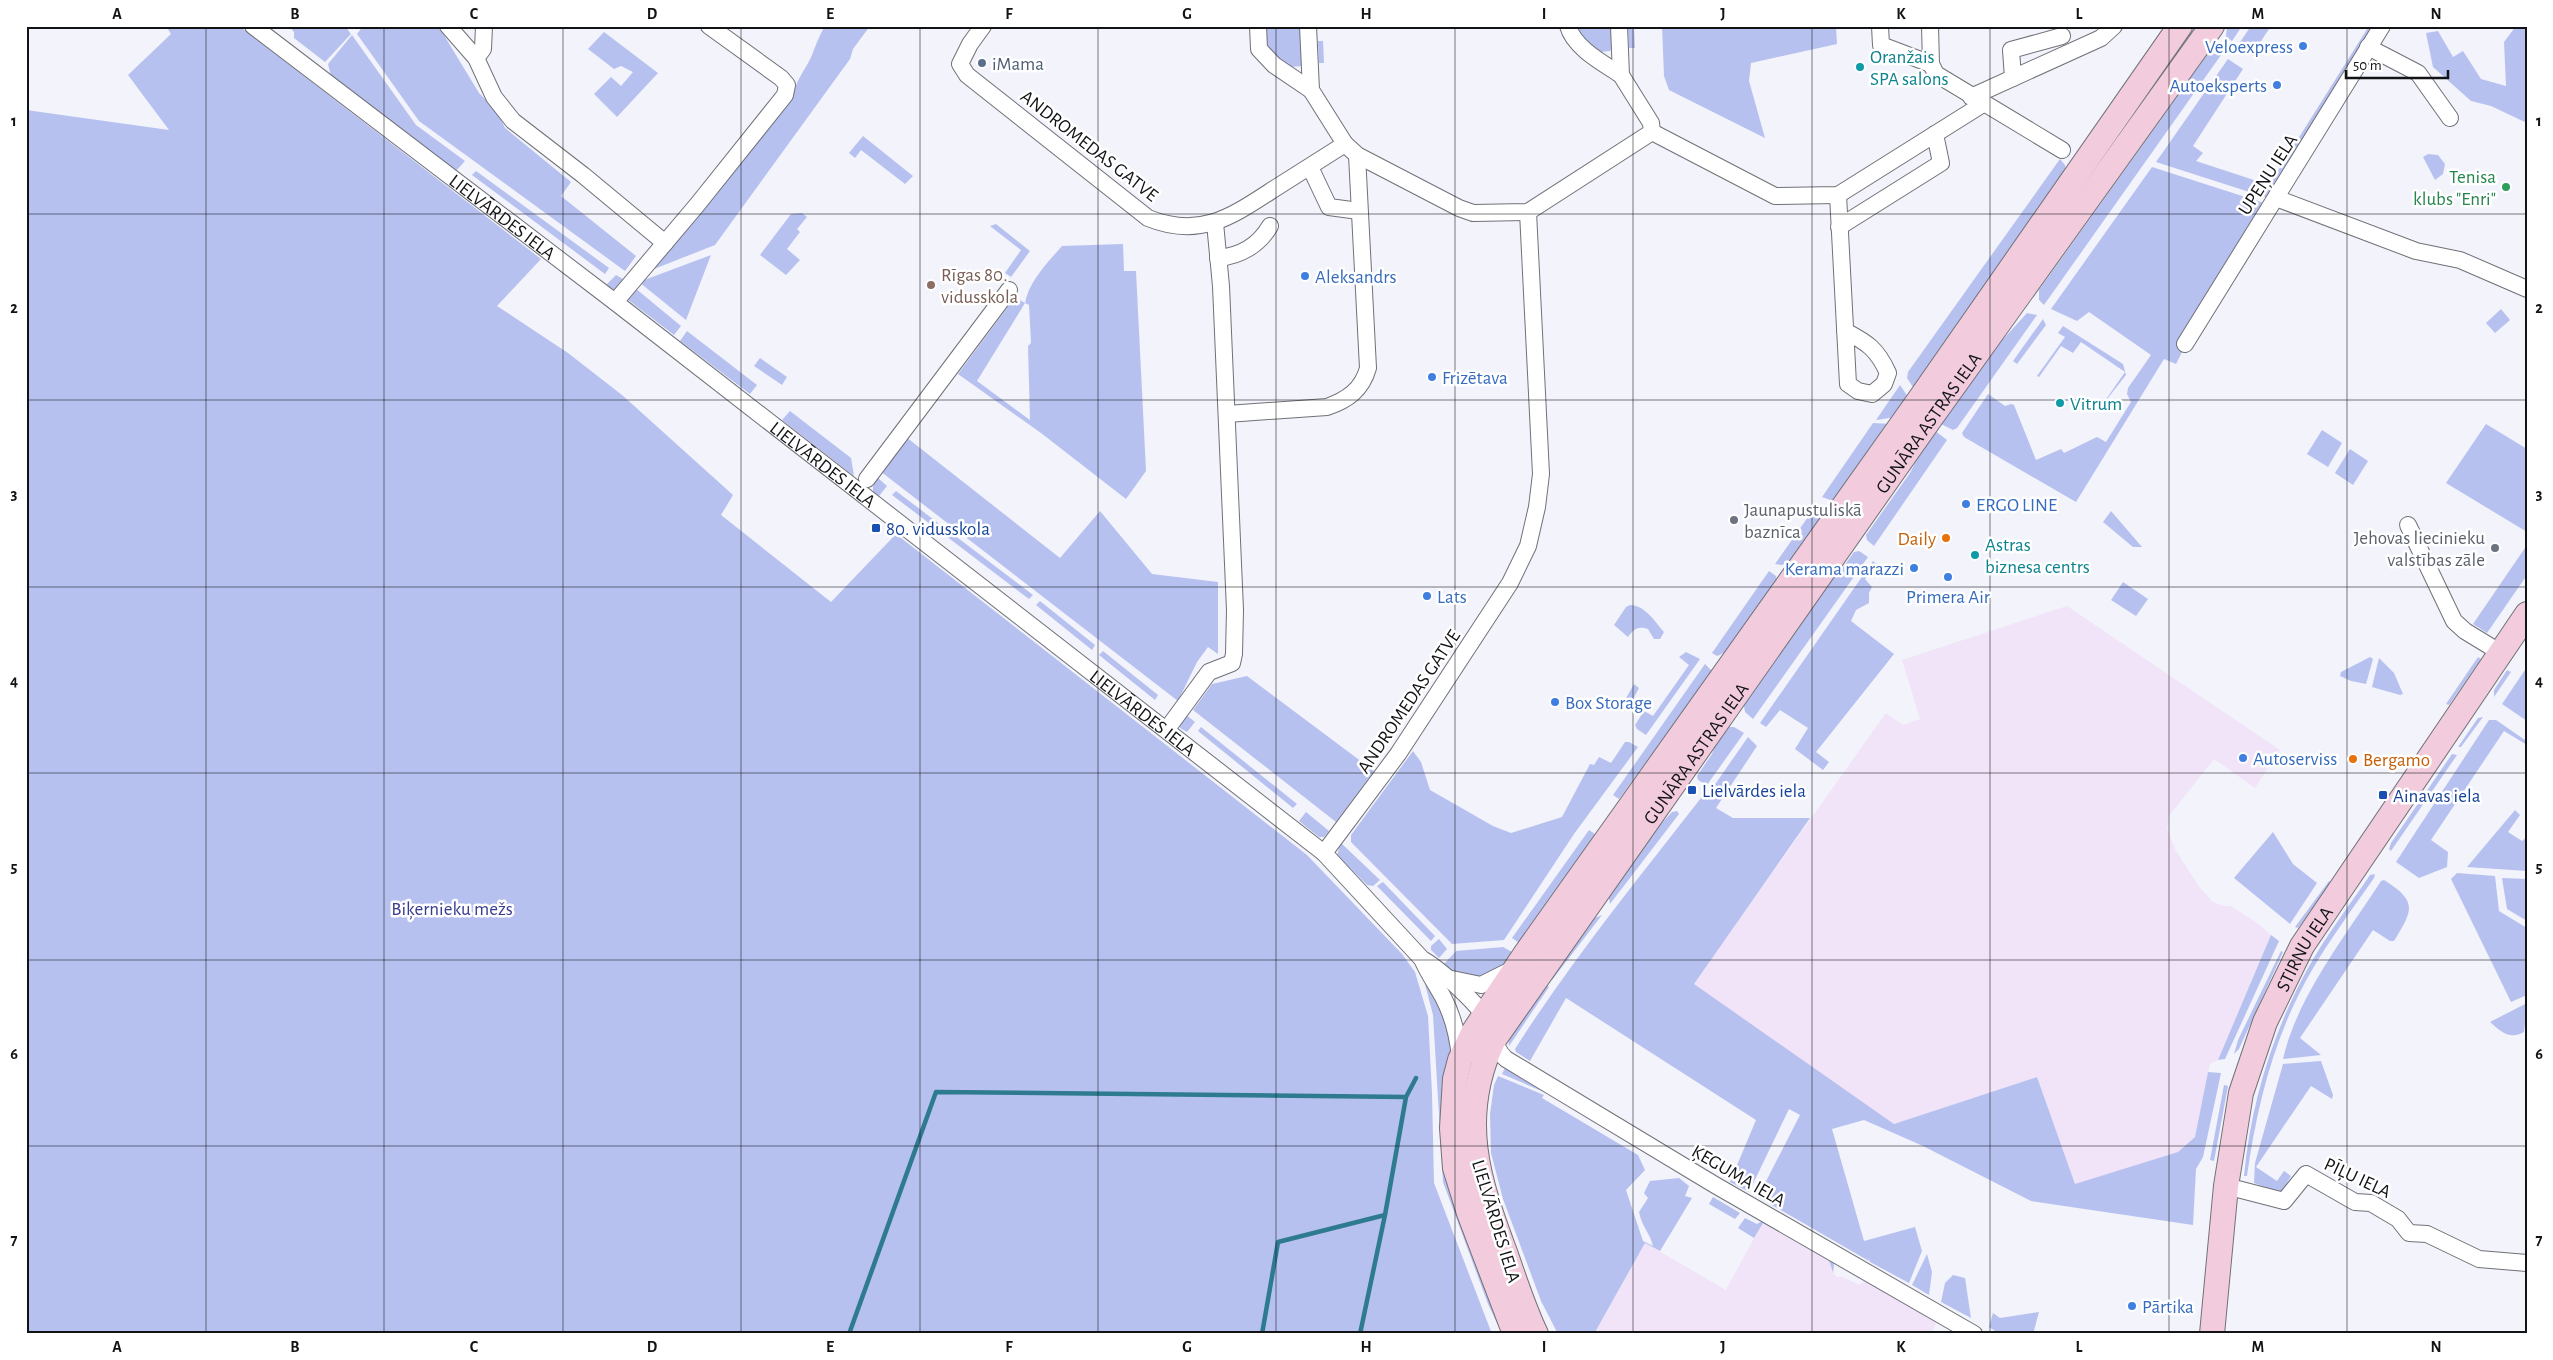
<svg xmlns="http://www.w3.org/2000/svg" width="2553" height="1360" font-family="'Alegreya Sans',sans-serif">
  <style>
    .industrial { fill: #f1e4f8 }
    .green { fill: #b7c1f0; fill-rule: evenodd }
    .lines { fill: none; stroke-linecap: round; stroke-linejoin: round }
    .stream { stroke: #2e7b8f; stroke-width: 4.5 }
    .street-casing { stroke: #707177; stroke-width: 18 }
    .secondary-casing { stroke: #707177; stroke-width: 26 }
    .street { stroke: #fff; stroke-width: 16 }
    .secondary { stroke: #f2ccdd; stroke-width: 24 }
    .grid { fill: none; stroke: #121315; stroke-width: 1; stroke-opacity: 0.55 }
    .shop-dot { fill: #3f7fe0; stroke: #fff; stroke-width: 2 }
    .service-dot { fill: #5c6f8a; stroke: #fff; stroke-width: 2 }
    .culture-dot { fill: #0f9aa8; stroke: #fff; stroke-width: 2 }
    .leisure-dot { fill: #2e9e5b; stroke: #fff; stroke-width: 2 }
    .education-dot { fill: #8d6e63; stroke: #fff; stroke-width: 2 }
    .worship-dot { fill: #6b7280; stroke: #fff; stroke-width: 2 }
    .transit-dot { fill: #1a4fb4; stroke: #fff; stroke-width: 2 }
    .food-dot { fill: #e8710a; stroke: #fff; stroke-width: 2 }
    .labels { text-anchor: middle; stroke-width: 5; stroke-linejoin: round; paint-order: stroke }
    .shop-label { font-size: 19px; fill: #366cbe; stroke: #fff; text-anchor: start }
    .culture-label { font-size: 19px; fill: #0d838f; stroke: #fff; text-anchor: start }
    .service-label { font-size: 19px; fill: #4e5e75; stroke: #fff; text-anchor: start }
    .street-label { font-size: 19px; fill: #121315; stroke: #fff }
    .leisure-label { font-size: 19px; fill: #27864d; stroke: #fff; text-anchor: end }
    .education-label { font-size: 19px; fill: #785e54; stroke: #fff; text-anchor: start }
    .worship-label { font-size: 19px; fill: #5b616d; stroke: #fff; text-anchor: start }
    .transit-label { font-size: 19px; fill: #164399; stroke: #fff; text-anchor: start }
    .food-label { font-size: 19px; fill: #c56008; stroke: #fff; text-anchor: end }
    .park-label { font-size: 19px; fill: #383c8f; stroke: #fff }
    .neatline { fill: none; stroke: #121315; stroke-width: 2 }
    .grid-label { font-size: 16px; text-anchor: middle; font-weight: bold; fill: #121315 }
  </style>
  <rect width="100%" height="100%" fill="#f2f3fb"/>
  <!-- industrial -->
  <path class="industrial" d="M2067,606L2280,750L2255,788L2214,759L2169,816L2167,829L2176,851L2200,888L2213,902L2224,906H2231L2257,923L2271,935L2218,1060L2210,1064L2195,1137L2178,1152L2075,1185L2037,1077L1894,1124L1693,984L1886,713L1903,725L1920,719L1902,660Z
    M1762,1223L1829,1260L1832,1272L1837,1277H1843L1859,1285L1866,1280L1938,1321L1930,1334H1594L1645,1243L1726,1290Z"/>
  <!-- green -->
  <path class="green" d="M166,26H239L541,259L497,306L568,353L622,395L733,495L721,515L831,602L896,534L1307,855L1402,954L1415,972L1428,1016L1432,1093L1434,1183L1492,1334H26V110L169,130L128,75L171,34Z
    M289,26H345L351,34L325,62L294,38V32Z
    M363,26L439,27L479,93L497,111L505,128L571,182L561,196L636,256L625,271L419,121L357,34Z
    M825,26H870L853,49L850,59L715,245L654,269L793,95C798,76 805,71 812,55C816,45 819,36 825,26Z
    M1266,26H1301L1302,66L1291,67C1273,54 1264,50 1266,26Z
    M1575,26H1613L1612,48L1610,51L1601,52L1578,34Z
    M1662,26H1836L1837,44L1751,63L1749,81L1765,138L1669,90L1664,76Z
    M2192,26H2198L2107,156L2103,152Z
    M2227,26H2242L2232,41L2226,37Z
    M2251,26H2271L2259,44L2266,49L2263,53L2253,56L2238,45Z
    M2369,26H2378L2268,198L2156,162L2228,59L2243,69L2193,146L2203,153L2196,161L2269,185Z
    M2516,26H2527V123L2491,106L2471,101L2433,67L2426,33L2438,31L2453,57L2463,51L2481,79L2506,86L2504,42Z
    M1628,27H1634L1635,48H1629Z
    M604,32L658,73L617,117L594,94L611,77L621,86L633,72L621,66L614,69L588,49Z
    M352,35L416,125L465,161L455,172L331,76L328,64Z
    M1318,41H1323L1324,63H1319Z
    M2210,53L2221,55L2044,305L2039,300V290L2206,56Z
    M863,136L913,176L905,184L861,150L855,158L849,153Z
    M2428,154L2438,155L2445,164L2443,174L2435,180L2423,157Z
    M2060,159L2065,165L2066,173L1913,387L1907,378L1908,372Z
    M2152,167L2264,203L2179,347L2182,352L2176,364L2164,359L2076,502L1964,437L1962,433L1988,394L2005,406L2011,404L2014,405L2036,460L2061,449L2064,453L2097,437L2106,442L2131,402L2127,394L2128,388L2151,355L2089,312L2077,321L2051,309Z
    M476,171L609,268L605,274L472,175Z
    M802,213L807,217L797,229L800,232L787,249L800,260L786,275L760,255L791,214Z
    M996,224L1030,251L1011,277L1005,273L1021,250L990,226Z
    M1123,244L1124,271H1136L1146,471L1126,499L1041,433L958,374L1013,300L1018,299L1025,303C1029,281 1048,262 1062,246ZM1025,303L1029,305L1031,343L1028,346L1030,420L977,381Z
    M711,255L686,320L639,282Z
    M616,275L625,280L614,292L605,286Z
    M635,288L681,326L674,335L627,299Z
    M2501,309L2510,320L2495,333L2486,323Z
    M2027,313L2037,315L1957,428L1953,430L1939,423L1985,359Z
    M2043,319L2046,325L2017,364L2013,361Z
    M2063,326L2123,364L2126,375L2100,408L2125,372L2081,342L2073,353L2061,346L2039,377L2037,376L2065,337L2058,333Z
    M687,331L757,385L750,394L680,341Z
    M760,358L787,377L782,385L754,366Z
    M1900,385L1908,397L1896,417L1876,420Z
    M790,411L851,458L854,476L782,420Z
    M1873,423L1892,424L1836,502L1822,497Z
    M2486,424L2527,449V532L2446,483Z
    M1934,430L1947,440L1874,546L1867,540L1866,535L1910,473L1922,449Z
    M2322,430L2342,443L2328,467L2307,454Z
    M906,437L1060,558L1100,511L1152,574L1218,582V654L1208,647L1197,662L1178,701L880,471Z
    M2350,449L2368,461L2353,485L2335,473Z
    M878,478L887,486L879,496L873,492V486Z
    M896,491L1033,595L1029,599L892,495Z
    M1815,507L1825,512V520L1790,561L1782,565L1775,564Z
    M2111,511L2142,547H2133L2103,522Z
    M2527,545V575L2487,633L2473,624Z
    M1859,551L1868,557L1753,719L1745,712L1743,700L1823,587L1841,570L1854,552Z
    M1873,561L1876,564L1865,579L1872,587L1869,593V603L1856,610L1851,621L1894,654L1816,752L1829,762L1823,770L1795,749L1808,728L1780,710L1766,727L1760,723Z
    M1769,571L1776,576L1778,585C1766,603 1736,651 1717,656L1712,653Z
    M2123,582L2148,599L2136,616L2111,600Z
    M1040,601L1095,645L1092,650L1036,605Z
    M1630,605C1645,605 1655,622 1664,632L1660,639H1654L1648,629C1638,626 1634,629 1628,637L1614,625L1626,607Z
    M1103,651L1158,695L1155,700L1099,655Z
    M1686,652L1700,659L1646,735L1637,729L1635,725L1644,711L1653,716L1689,665L1679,657Z
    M2370,657L2373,659L2366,684L2351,681L2340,676L2341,672Z
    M2478,657L2481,659L2449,705L2446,704Z
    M2379,658L2394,673L2403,694L2400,695L2372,687Z
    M1705,664L1712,671L1619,799L1613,795Z
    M2527,667V721L2502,704Z
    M2507,670L2511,672L2494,697V690Z
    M1247,676L1374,771L1336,822L1193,710L1212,684Z
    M1634,684L1639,688L1631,703L1625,700Z
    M1185,714L1195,722L1187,732L1180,728V722Z
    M2483,717L2461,747H2458L2478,718Z
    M2489,720H2496L2525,740L2527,745L2504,731L2431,840L2448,852L2447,867L2419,878L2396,862Z
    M1201,727L1297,804L1293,808L1198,731Z
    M1729,727H1734L1744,733L1707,785L1698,780L1697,776L1712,754L1716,741Z
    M1748,737L1757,746L1716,808L1733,818H1810L1694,984L1894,1124L2037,1077L2075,1184L2178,1152L2195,1137L2208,1072L2221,1073L2203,1157L2196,1169L2193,1225L2031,1201L1923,1146L1864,1120L1832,1129L1864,1241L1915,1227L1922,1251L1909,1283L1870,1262L1868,1257L1869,1261L1758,1197L1800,1115L1789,1109L1749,1192L1730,1182L1756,1120L1566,998L1530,1061L1516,1052L1515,1049C1571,961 1637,880 1701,798L1709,793Z
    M1625,742H1629L1638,747L1574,834L1504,940L1452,944L1351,842V835L1413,751L1421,762L1430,790L1493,826L1511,833L1562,817L1590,764L1594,765L1599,757L1611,763Z
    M2452,754L2457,755L2391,851L2389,849L2391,843Z
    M2515,810L2520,815L2508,832L2522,841L2527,837V871L2467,867Z
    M1677,811L1679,814L1610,904L1608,893L1646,840L1672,812Z
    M1306,812L1329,831L1324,837H1319L1299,821Z
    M1589,830L1595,834L1578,869L1521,944L1512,938Z
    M2273,832L2293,864L2317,883L2290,924L2234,878Z
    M1341,843L1380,880L1373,886L1367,885L1337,855Z
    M2457,873L2495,876L2499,911L2527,928V995L2511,1002L2451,879Z
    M2375,874L2374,878C2353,908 2331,938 2312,970C2275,1033 2257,1104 2247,1176H2244C2251,1103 2272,1034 2307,970C2325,937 2349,906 2370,875Z
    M2502,878L2527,879V921L2507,909Z
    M2384,880C2417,901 2414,909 2394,941H2390L2373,930L2300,1038L2321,1055L2283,1059C2297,997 2346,935 2381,881Z
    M2329,881L2332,883L2298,928L2295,927Z
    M1383,882L1435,936L1431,941L1377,886Z
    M1602,915L1552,980L1549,978L1590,920Z
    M2271,935L2279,941L2225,1059L2218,1060Z
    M1439,939L1447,949L1439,958L1431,950V946Z
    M1503,947L1514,953C1492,979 1471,990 1444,964L1456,951Z
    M2281,951L2283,952L2239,1049L2234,1054L2238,1040Z
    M1427,983L1449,1019L1505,1334H1502L1488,1304L1443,1182L1433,1015L1425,984Z
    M1545,983L1549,987L1509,1046L1508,1038Z
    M2527,1003L2524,1032C2510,1040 2501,1032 2490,1022Z
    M2321,1061L2333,1095L2332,1099L2311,1086L2256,1167L2277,1181L2284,1171L2291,1176L2281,1193L2254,1183L2255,1163L2283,1064Z
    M1505,1068L1511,1069L1708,1188L1707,1190L1546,1093L1502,1074Z
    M1498,1076L1544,1095L1542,1098L1638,1155L1645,1170L1626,1190L1643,1241L1653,1246C1650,1233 1642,1227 1639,1212L1648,1198L1644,1193L1650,1181L1679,1178L1689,1186L1685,1196L1692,1198L1660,1251L1645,1243L1594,1334H1558L1541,1301L1503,1199L1491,1153L1490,1114L1494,1085Z
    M2224,1085L2228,1086L2214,1161L2210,1160Z
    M1713,1197L1740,1213L1735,1219L1709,1204Z
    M1745,1218L1757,1224L1764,1220L1832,1259L1834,1265L1833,1273L1829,1260L1763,1223L1754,1238L1738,1228Z
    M1927,1254L1932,1272L1929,1295L1912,1285Z
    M1953,1275L1965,1278L1971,1318L1941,1302L1945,1283Z
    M2039,1312L2033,1334H2000L1989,1327L1993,1313L2000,1318Z"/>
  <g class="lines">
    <!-- stream -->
    <path class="stream" d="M849,1334L936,1092L1406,1097
      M1262,1334L1278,1242L1385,1215
      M1360,1334L1385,1215L1406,1097L1416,1078"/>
    <!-- street casing -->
    <g class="street-casing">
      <g id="street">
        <path id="s1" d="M253,26L615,302L1324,853L1422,959C1439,968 1472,999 1483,1014C1494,1028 1492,1047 1506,1059L1715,1185L1974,1334"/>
        <path d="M448,26L476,58L494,97L513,121L583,175L665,243"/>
        <path d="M983,26L970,44L960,64L967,75L1148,218C1200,239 1231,217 1274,189C1298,174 1321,159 1345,144L1357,155L1459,208L1473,213L1528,212L1652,132L1775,196L1838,195L1983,104"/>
        <path d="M1258,26L1259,49L1274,65L1311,90"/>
        <path d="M1308,26L1311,90L1345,144"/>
        <path d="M1568,26C1574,48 1603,63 1621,75"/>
        <path d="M1619,26L1621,75L1651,123L1652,132"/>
        <path d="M1880,26L1881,45L1931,64"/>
        <path d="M1930,26L1931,64L1936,74L2062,150"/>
        <path d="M2368,47L2418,73L2450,118"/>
        <path d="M476,58L483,49L484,26"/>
        <path d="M2013,78L2011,50L2062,36"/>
        <path d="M1971,97L2101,38L2114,26"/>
        <path d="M1310,167L1329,207L1359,211"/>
        <path d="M1838,195L1848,384L1858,391L1872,394L1884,384L1888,373C1877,349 1868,343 1845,331"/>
        <path d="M2276,198L2416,251L2460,260L2527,289"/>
        <path d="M1839,227L1941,163L1935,134"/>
        <path d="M1218,258C1240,256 1259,245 1270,226"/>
        <path d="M615,302L697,205L785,95L787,85L781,78L709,26"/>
        <path d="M2185,344L2382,26"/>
        <path d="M1227,414L1327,407C1347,400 1362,390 1368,368L1357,155"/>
        <path d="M867,479L1009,290"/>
        <path d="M2408,525L2454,621L2465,631L2501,653"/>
        <path d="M1167,729L1209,672L1232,663L1234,654L1235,610L1221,286L1215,223"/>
        <path d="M1324,853L1398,754L1510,583L1528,546L1537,507L1541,474L1528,212"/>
        <path d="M1422,959C1428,973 1436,984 1443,997C1453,1016 1458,1036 1460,1058"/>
        <path d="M1447,978L1481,985L1511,970"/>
        <path d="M2226,1186L2284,1201L2306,1174L2355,1202L2371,1203L2398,1219L2409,1233L2427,1234L2479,1259L2527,1263"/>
      </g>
    </g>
    <!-- secondary casing -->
    <g class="secondary-casing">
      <g id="secondary">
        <path d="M1515,1334L1469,1213L1455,1168L1452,1128L1455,1079L1460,1060L1474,1031L1526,953L1917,403L2180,26"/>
        <path id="s2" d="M1536,1334C1524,1309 1515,1281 1506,1255C1478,1180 1457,1118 1493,1041L1930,419L2212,26"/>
        <path id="s3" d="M2212,1334L2226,1186L2241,1093L2265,1022L2302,946L2527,614"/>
      </g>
    </g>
    <!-- street -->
    <use href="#street" class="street"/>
    <!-- secondary -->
    <use href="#secondary" class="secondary"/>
  </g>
  <!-- grid -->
  <path class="grid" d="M206,26V1334M384,26V1334M563,26V1334M741,26V1334M920,26V1334M1098,26V1334M1276,26V1334M1455,26V1334M1633,26V1334M1812,26V1334M1990,26V1334M2169,26V1334M2347,26V1334M26,214H2527M26,400H2527M26,587H2527M26,773H2527M26,960H2527M26,1146H2527"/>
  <!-- markers -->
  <g class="shop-dot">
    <circle cx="2303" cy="46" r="5"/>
    <circle cx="2277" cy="85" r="5"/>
    <circle cx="1305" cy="276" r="5"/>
    <circle cx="1432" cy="377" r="5"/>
    <circle cx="1966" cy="504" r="5"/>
    <circle cx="1914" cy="568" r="5"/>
    <circle cx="1948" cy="577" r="5"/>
    <circle cx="1427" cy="596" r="5"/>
    <circle cx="1555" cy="702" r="5"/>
    <circle cx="2243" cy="758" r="5"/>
    <circle cx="2132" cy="1306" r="5"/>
  </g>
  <circle class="service-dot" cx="982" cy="63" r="5"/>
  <g class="culture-dot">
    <circle cx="1860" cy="67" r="5"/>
    <circle cx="2060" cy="403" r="5"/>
    <circle cx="1975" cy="555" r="5"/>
  </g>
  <circle class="leisure-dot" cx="2506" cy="187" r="5"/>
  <circle class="education-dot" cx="931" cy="285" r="5"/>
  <g class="worship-dot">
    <circle cx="1734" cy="520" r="5"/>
    <circle cx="2495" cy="548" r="5"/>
  </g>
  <g class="transit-dot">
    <rect x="871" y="523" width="10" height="10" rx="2.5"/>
    <rect x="1687" y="785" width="10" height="10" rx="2.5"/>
    <rect x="2378" y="790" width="10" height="10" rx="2.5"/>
  </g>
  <g class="food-dot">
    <circle cx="1946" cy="538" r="5"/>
    <circle cx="2353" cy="759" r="5"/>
  </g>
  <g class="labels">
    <!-- shop labels -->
    <g class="shop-label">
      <text x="2293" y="53" text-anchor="end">Veloexpress</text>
      <text x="2267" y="92" text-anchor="end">Autoeksperts</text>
      <text x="1315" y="283">Aleksandrs</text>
      <text x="1442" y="384">Frizētava</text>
      <text x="1976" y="511">ERGO LINE</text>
      <text x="1904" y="575" text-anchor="end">Kerama marazzi</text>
      <text x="1437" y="603">Lats</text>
      <text x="1948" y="603" text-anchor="middle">Primera Air</text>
      <text x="1565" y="709">Box Storage</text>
      <text x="2253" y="765">Autoserviss</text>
      <text x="2142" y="1313">Pārtika</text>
    </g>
    <!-- culture labels -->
    <g class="culture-label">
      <text x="1870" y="63">Oranžais<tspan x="1870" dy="22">SPA salons</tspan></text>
      <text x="2070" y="410">Vitrum</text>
      <text x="1985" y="551">Astras<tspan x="1985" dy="22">biznesa centrs</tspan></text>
    </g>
    <!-- service labels -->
    <g class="service-label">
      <text x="992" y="70">iMama</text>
    </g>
    <!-- street labels -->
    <g class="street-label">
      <text transform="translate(1090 145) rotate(38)" y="7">ANDROMEDAS GATVE</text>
      <text transform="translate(2267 174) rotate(-57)" y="7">UPEŅU IELA</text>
      <text dy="7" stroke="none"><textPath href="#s1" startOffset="314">LIELVĀRDES IELA</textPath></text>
      <text dy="7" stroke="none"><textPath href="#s2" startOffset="1062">GUNĀRA ASTRAS IELA</textPath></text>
      <text dy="7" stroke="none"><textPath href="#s1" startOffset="719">LIELVĀRDES IELA</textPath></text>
      <text transform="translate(1408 701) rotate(-56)" y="7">ANDROMEDAS GATVE</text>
      <text dy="7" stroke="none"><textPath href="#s1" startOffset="1124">LIELVĀRDES IELA</textPath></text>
      <text dy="7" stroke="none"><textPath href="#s2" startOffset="658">GUNĀRA ASTRAS IELA</textPath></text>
      <text dy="7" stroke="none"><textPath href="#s3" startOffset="401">STIRNU IELA</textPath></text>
      <text transform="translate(1739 1175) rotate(30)" y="7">ĶEGUMA IELA</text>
      <text transform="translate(2358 1177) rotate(25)" y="7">PĪĻU IELA</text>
      <text transform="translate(1497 1221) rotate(73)" y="7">LIELVĀRDES IELA</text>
    </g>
    <!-- leisure labels -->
    <g class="leisure-label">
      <text x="2496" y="183">Tenisa<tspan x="2496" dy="22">klubs "Enri"</tspan></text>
    </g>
    <!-- education labels -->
    <g class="education-label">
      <text x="941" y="281">Rīgas 80.<tspan x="941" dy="22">vidusskola</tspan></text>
    </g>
    <!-- worship labels -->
    <g class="worship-label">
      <text x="1744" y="516">Jaunapustuliskā<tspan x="1744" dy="22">baznīca</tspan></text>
      <text x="2485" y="544" text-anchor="end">Jehovas liecinieku<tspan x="2485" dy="22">valstības zāle</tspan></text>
    </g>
    <!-- transit labels -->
    <g class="transit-label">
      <text x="886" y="535">80. vidusskola</text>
      <text x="1702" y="797">Lielvārdes iela</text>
      <text x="2393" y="802">Ainavas iela</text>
    </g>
    <!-- food labels -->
    <g class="food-label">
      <text x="1936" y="545">Daily</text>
      <text x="2363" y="766" text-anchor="start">Bergamo</text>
    </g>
    <!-- park labels -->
    <g class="park-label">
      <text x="452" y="915">Biķernieku mežs</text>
    </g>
  </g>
  <!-- border -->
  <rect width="2553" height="1360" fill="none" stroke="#ffffff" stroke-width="55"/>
  <!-- scale -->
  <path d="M2346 70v8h102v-8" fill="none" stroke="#121315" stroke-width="2.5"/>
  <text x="2353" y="70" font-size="15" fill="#121315" stroke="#ffffff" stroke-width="4" paint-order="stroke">50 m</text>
  <rect x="28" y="28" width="2498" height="1304" class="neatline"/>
  <g class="grid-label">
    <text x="117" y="19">A</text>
    <text x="295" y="19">B</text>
    <text x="474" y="19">C</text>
    <text x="652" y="19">D</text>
    <text x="830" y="19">E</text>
    <text x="1009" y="19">F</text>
    <text x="1187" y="19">G</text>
    <text x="1366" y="19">H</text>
    <text x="1544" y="19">I</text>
    <text x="1723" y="19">J</text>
    <text x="1901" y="19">K</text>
    <text x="2079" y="19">L</text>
    <text x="2258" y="19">M</text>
    <text x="2436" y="19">N</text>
    <text x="14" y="126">1</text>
    <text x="2539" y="126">1</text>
    <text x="14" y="313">2</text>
    <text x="2539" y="313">2</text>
    <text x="14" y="499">3</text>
    <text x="2539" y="499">3</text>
    <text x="14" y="686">4</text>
    <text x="2539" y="686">4</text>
    <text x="14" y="872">5</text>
    <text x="2539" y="872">5</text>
    <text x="14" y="1059">6</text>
    <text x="2539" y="1059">6</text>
    <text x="14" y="1245">7</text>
    <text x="2539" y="1245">7</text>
    <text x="117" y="1352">A</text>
    <text x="295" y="1352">B</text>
    <text x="474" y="1352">C</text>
    <text x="652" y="1352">D</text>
    <text x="830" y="1352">E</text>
    <text x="1009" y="1352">F</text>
    <text x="1187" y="1352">G</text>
    <text x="1366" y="1352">H</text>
    <text x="1544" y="1352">I</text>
    <text x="1723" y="1352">J</text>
    <text x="1901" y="1352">K</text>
    <text x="2079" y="1352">L</text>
    <text x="2258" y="1352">M</text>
    <text x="2436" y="1352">N</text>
  </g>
</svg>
